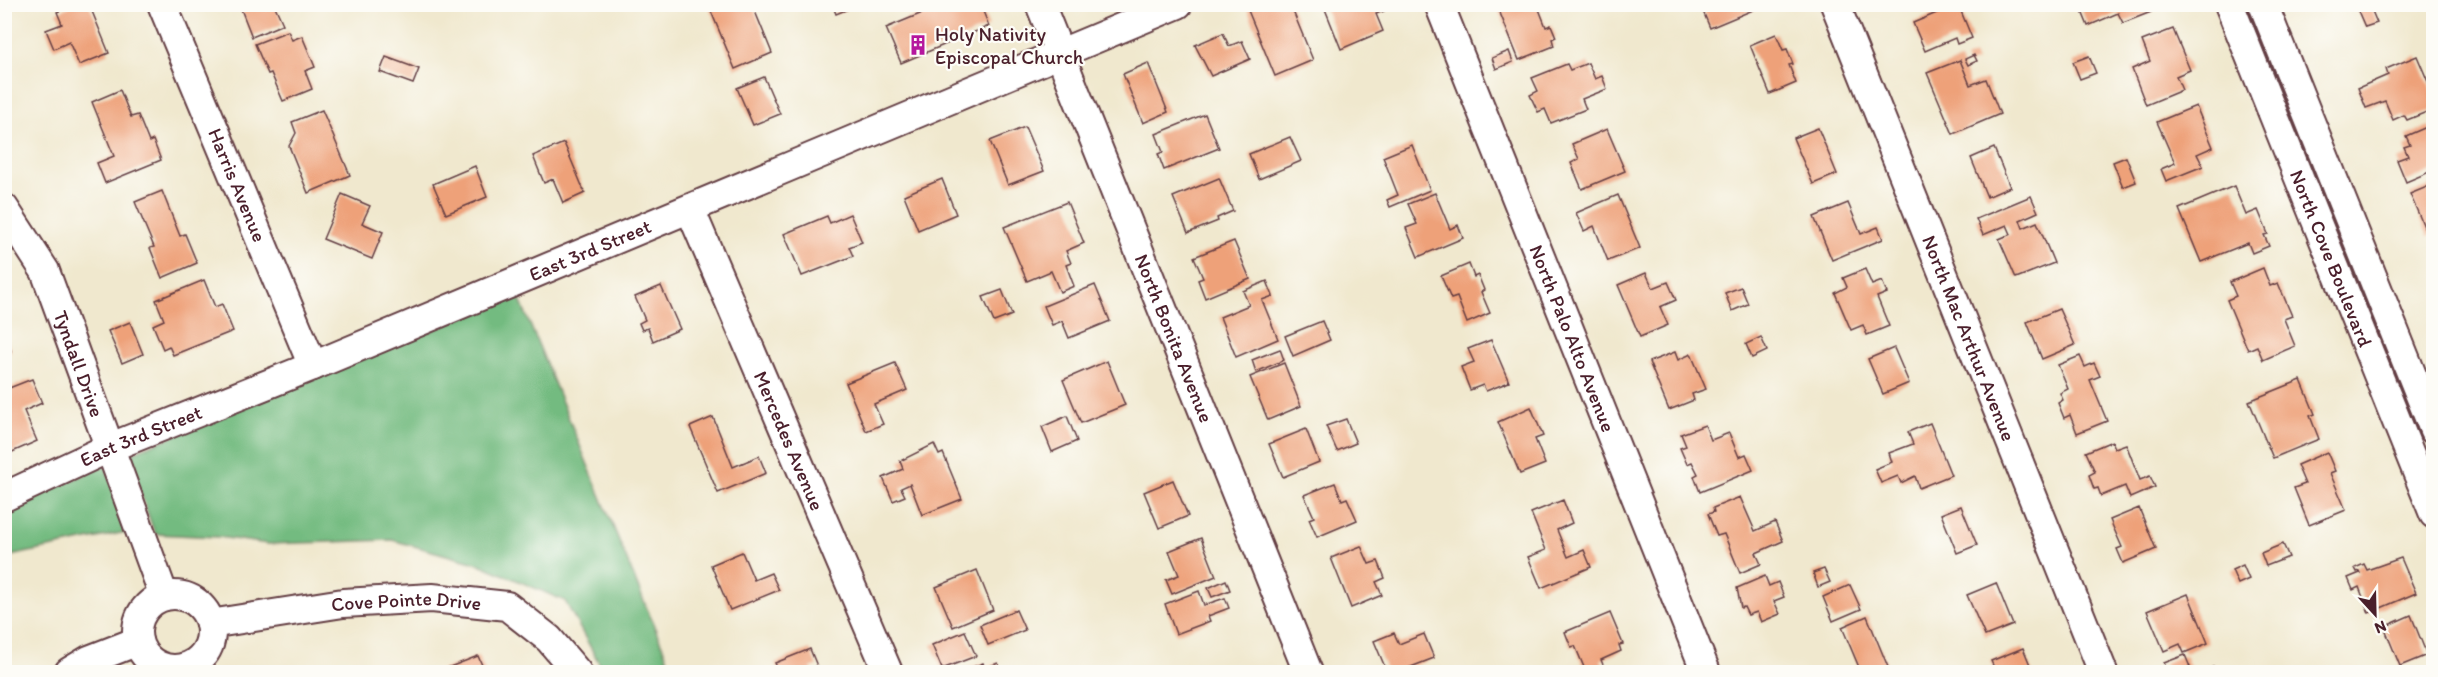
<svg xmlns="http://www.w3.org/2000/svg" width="2438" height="677" font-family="Itim,sans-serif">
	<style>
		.forest { fill: #73bb80; stroke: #5e6d56; stroke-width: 1.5 }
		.building { fill: #eea179 }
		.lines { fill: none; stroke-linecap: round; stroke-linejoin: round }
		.minor-casing { stroke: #633d43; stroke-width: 32 }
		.minor { stroke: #fff; stroke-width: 28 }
		.labels { text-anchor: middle; stroke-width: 4.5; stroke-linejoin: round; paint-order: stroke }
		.poi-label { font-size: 20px; fill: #4a1f2b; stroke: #fdfcf7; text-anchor: start }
		.street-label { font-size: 20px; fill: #4a1f2b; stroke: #fdfcf7 }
	</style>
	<rect width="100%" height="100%" fill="#fdfcf7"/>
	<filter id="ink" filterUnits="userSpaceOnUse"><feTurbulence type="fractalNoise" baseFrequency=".0167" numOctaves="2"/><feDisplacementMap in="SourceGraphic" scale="12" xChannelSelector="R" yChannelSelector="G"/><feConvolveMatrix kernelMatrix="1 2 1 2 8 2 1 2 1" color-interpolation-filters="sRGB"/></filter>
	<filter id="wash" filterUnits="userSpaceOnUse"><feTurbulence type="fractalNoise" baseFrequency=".008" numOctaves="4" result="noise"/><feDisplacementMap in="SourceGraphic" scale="24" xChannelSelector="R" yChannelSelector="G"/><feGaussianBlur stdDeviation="1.35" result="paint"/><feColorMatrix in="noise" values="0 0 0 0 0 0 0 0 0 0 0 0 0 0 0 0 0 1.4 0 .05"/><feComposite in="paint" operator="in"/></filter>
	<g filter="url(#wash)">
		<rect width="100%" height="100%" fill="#f0e8ce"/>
		<!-- forest -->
		<g class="forest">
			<polygon points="518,295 673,672 604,672 565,601 479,564 392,540 268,544 219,537 155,534 127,455"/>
			<polygon points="105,465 129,533 121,533 5,557 4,512"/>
		</g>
		<g id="blocks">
			<!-- building -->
			<g class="building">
				<polygon points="75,4 89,4 109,53 79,65 69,42 54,49 46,30 62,24 57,12"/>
				<polygon points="239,4 274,4 283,24 252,37"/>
				<polygon points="708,4 752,4 772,53 735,69"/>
				<polygon points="832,4 858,4 858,5 836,14"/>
				<polygon points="930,4 980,4 989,26 901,63 886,28 932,9"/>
				<polygon points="1256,4 1290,4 1313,60 1275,76 1247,8"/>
				<polygon points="1323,4 1381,4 1384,11 1376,14 1383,31 1341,49"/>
				<polygon points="1505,4 1537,4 1546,27 1551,25 1556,37 1552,39 1554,46 1519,60 1498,8"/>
				<polygon points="1700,4 1765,4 1765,5 1710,28"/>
				<polygon points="1958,4 1972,38 1957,44 1955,38 1925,51 1913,23"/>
				<polygon points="2079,4 2148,4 2151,12 2123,23 2118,13 2088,26"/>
				<polygon points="2355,4 2389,4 2389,5 2372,11 2377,23 2365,27"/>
				<polygon points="2173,29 2190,70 2176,76 2182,90 2146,105 2132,69 2150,61 2142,41"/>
				<polygon points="288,31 292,40 302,36 315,67 305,71 312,89 283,101 271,73 268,74 255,44"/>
				<polygon points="1223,33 1229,46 1242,41 1250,59 1211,76 1195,45"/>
				<polygon points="1776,34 1783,50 1787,49 1793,64 1789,65 1796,83 1770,94 1750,45"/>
				<polygon points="1509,51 1513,62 1496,69 1492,58"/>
				<polygon points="1974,55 1977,61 1968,65 1965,59"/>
				<polygon points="2089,56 2096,73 2080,79 2073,62"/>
				<polygon points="2417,56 2434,96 2434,109 2407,120 2404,115 2393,120 2385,101 2366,108 2358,88 2388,75 2386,69"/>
				<polygon points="386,57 419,69 413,84 380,72"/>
				<polygon points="1960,60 1970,85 1986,79 2000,114 1953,134 1927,73"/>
				<polygon points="1148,63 1168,112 1143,123 1123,74"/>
				<polygon points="1588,63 1595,79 1602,76 1607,89 1582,99 1586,109 1551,123 1545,109 1538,112 1530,95 1538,91 1532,78 1567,64 1570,70"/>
				<polygon points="764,77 780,114 753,125 737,88"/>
				<polygon points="120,90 131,117 138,115 149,142 153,140 161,160 105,183 97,163 114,156 92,102"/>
				<polygon points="2196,106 2213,147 2197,154 2203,166 2166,181 2161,169 2175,163 2157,122"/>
				<polygon points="322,110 350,175 308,193 289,146 296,133 292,122"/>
				<polygon points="1205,114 1219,148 1164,170 1158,154 1163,152 1156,134"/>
				<polygon points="2429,126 2434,135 2434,170 2406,182 2397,160 2408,156 2404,147 2410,145 2406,136"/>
				<polygon points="1025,127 1044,171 1008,185 990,141"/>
				<polygon points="1818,128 1837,174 1813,184 1793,138"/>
				<polygon points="1607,129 1625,171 1582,189 1571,163 1579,159 1572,144"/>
				<polygon points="1290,137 1301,161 1259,179 1249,154"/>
				<polygon points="564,143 585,193 563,203 553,179 544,183 533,156"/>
				<polygon points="1412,145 1430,190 1390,207 1387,200 1398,195 1383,157"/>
				<polygon points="1994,148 2010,187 1987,197 1971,158"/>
				<polygon points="2126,157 2136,182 2123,187 2113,162"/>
				<polygon points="475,166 487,197 446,214 433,184"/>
				<polygon points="1219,178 1233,211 1217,218 1218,221 1188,233 1173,197"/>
				<polygon points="942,179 956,214 918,230 904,195"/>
				<polygon points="2434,184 2434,233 2428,236 2410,194"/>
				<polygon points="2234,186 2246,215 2258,210 2268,234 2264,235 2269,246 2252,253 2248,243 2201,262 2179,209"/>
				<polygon points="162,191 180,236 185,234 197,263 162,278 150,248 154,247 135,202"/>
				<polygon points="1435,193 1450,229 1458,225 1463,238 1418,257 1406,228 1417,224 1408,204"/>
				<polygon points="342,194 370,206 362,223 383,232 372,259 323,239"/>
				<polygon points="1618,195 1640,248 1608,261 1594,226 1584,231 1576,213"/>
				<polygon points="2031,196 2038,212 2020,220 2023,228 2037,222 2054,263 2016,278 1999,239 2011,234 2007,225 1983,235 1976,219"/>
				<polygon points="1067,202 1084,243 1066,251 1071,263 1066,265 1074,286 1060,292 1051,271 1027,281 1004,227"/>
				<polygon points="1848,203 1861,234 1878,227 1883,239 1832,260 1814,217"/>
				<polygon points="850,214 862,242 849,247 853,256 802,276 784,234 827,216 830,223"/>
				<polygon points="1234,241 1250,279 1205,298 1198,280 1203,278 1194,257"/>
				<polygon points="1469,264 1474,277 1478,275 1484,290 1481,292 1490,313 1467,323 1457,297 1451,299 1441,276"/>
				<polygon points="2263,268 2270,286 2278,283 2292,316 2284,319 2295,346 2263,360 2257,346 2248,350 2227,300 2236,296 2230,282"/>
				<polygon points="1865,269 1872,285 1882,281 1887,293 1877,297 1889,326 1867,335 1863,325 1851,330 1835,293 1847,287 1843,278"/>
				<polygon points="1646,273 1653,288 1668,282 1676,300 1660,307 1668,325 1640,337 1618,285"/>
				<polygon points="204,280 215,307 222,304 233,331 173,355 169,346 163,349 153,325 164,320 156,300"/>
				<polygon points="1267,281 1273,296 1262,300 1278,339 1236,357 1220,317 1249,305 1243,291"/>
				<polygon points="1095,285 1110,321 1069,338 1062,321 1052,325 1044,306"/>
				<polygon points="661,286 680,329 653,341 648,328 642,330 639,323 645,320 635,297"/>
				<polygon points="1741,287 1748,304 1732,311 1725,293"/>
				<polygon points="1002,290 1012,315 994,322 983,297"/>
				<polygon points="2059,309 2075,345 2042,359 2027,322"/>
				<polygon points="1322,321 1330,340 1293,356 1285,336"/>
				<polygon points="130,322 143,354 122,363 108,331"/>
				<polygon points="5,335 11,351 5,354"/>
				<polygon points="1761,337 1767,351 1752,358 1746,344"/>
				<polygon points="1491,340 1509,382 1486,391 1483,385 1470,390 1461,367 1474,362 1468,349"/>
				<polygon points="1894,348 1909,383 1883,394 1868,359"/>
				<polygon points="1280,349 1284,360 1256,372 1252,360"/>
				<polygon points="1675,352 1678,360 1691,354 1706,389 1692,394 1694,400 1669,410 1649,362"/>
				<polygon points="2080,356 2085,367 2094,363 2100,376 2090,380 2107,421 2077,433 2070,415 2064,418 2058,403 2063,400 2060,393 2068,389 2058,365"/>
				<polygon points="1107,361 1125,405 1081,423 1063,380"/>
				<polygon points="895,363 907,390 874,404 883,424 866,431 846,383"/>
				<polygon points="1284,363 1301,406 1268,420 1250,377"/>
				<polygon points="32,379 42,403 24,411 37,441 10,453 4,440 4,390"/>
				<polygon points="2301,380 2315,414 2310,416 2319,439 2273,458 2249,401"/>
				<polygon points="1531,407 1543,436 1535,439 1545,464 1520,474 1498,422"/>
				<polygon points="1067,416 1077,441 1052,452 1042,427"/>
				<polygon points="713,417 733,467 759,456 766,473 718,493 690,427"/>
				<polygon points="1346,419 1356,443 1337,451 1326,426"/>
				<polygon points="1930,423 1951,475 1919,488 1915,476 1901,483 1898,476 1881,483 1875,469 1892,462 1889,453 1913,444 1908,432"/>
				<polygon points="1705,425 1711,440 1729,433 1739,457 1746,454 1753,470 1700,492 1694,476 1698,474 1692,462 1687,464 1680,448 1686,446 1681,434"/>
				<polygon points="1306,429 1319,462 1283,477 1269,444"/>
				<polygon points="2112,441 2115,448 2126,444 2140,480 2150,476 2155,487 2130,498 2125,486 2101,496 2098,488 2094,489 2089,475 2095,472 2086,452"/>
				<polygon points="934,444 939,455 943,453 962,499 922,515 910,484 901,488 905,496 893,501 883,478 903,469 900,461"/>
				<polygon points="2327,452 2335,471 2330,473 2346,510 2309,525 2294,488 2305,484 2297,465"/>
				<polygon points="1173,480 1188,516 1159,528 1144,492"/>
				<polygon points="1335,483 1342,500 1347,498 1357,520 1317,537 1309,519 1314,517 1304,495"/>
				<polygon points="1740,497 1755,531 1775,522 1783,541 1756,553 1761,564 1740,573 1724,534 1717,536 1708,514 1714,512 1713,508"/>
				<polygon points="1563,500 1572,523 1557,530 1568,557 1584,550 1591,567 1541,588 1528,557 1546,550 1531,513"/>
				<polygon points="1961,506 1977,545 1957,553 1941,514"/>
				<polygon points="2139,508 2156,549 2123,563 2117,549 2122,547 2110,520"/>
				<polygon points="1201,538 1216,576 1172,594 1166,580 1179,575 1169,551"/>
				<polygon points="2283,544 2289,557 2266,566 2261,553"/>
				<polygon points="1361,546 1369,564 1378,561 1385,578 1376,582 1382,595 1351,608 1331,558"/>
				<polygon points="742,552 754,580 771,573 779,590 730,610 711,565"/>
				<polygon points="2401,558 2416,593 2369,613 2359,587 2353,590 2348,578 2360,573 2359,571 2357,572 2355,568 2364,564 2367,570"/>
				<polygon points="2243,565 2249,579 2238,584 2232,570"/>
				<polygon points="1824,569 1830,582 1818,587 1813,573"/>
				<polygon points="977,570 993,610 953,627 936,587"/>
				<polygon points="1765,576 1769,586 1778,582 1784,597 1774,601 1780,614 1761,622 1757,612 1748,615 1744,607 1741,608 1737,588"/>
				<polygon points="1226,580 1230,590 1212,597 1208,588"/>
				<polygon points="1996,583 2013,625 1985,636 1967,595"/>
				<polygon points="1850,585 1861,609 1833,621 1823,597"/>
				<polygon points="1199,591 1204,605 1225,598 1229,608 1208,616 1210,621 1176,634 1165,604"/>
				<polygon points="2188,594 2208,643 2184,653 2180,644 2164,651 2147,611"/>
				<polygon points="1016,610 1025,630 988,645 980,625"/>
				<polygon points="1610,613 1623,644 1619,645 1621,651 1601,660 1604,667 1586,672 1575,646 1571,647 1565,632"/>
				<polygon points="2411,615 2427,655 2400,666 2384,627"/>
				<polygon points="1867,616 1888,667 1875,672 1861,672 1842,627"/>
				<polygon points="965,631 976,656 942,669 932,645"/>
				<polygon points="1394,633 1399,644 1424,634 1434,658 1398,672 1387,672 1374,641"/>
				<polygon points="2023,648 2033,672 1996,672 1991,661"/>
				<polygon points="810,649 817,666 811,668 813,672 779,672 775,663"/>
				<polygon points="2185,655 2190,667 2176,672 2169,672 2164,663"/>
				<polygon points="478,656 485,672 437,672"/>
				<polygon points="983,663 985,668 998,663 1002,672 960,672"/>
				<polygon points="2213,667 2215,672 2201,672"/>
			</g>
		</g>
	</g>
	<g filter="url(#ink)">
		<use href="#blocks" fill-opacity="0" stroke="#633d43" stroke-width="1.5"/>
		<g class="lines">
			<!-- minor casing -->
			<g class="minor-casing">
				<g id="minor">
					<path id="s1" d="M162 4 313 366"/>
					<path id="s2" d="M1040 4 1308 672"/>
					<path id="s3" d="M1439 4 1706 672"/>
					<path id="s4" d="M1835 4 2103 672"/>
					<path id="s5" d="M2229 4 2434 514"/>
					<polyline points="2263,4 2434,430"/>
					<path id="s6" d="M4 208 45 271 164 596"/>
					<path id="s7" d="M690 209 888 672"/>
					<path id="s8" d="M4 497 111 447 313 366 1178 4"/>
					<circle cx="174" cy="632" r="37"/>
					<path id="s9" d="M210 624 343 603 432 598 507 606 549 639 577 672"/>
					<polyline points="69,672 89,660 138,641"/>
				</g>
			</g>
			<!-- minor -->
			<use href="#minor" class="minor"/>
		</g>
	</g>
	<!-- icons -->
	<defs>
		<g id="building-bare" transform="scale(1.62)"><path d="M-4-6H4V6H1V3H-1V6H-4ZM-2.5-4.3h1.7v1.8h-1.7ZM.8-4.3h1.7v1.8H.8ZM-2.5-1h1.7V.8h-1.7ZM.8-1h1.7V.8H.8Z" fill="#b5179e" stroke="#fdfcf7" stroke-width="2.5" paint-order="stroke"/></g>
	</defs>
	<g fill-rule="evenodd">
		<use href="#building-bare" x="918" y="45"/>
	</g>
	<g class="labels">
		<!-- poi labels -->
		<g class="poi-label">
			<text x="935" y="41">Holy Nativity<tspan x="935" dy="23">Episcopal Church</tspan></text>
		</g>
		<!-- street labels -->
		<g class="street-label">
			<text dy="7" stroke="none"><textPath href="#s1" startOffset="196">Harris Avenue</textPath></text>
			<text dy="7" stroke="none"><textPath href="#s8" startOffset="636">East 3rd Street</textPath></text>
			<text dy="7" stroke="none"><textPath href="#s5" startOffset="274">North Cove Boulevard</textPath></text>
			<text dy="7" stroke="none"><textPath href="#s3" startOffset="360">North Palo Alto Avenue</textPath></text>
			<text dy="7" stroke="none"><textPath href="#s4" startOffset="360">North Mac Arthur Avenue</textPath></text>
			<text dy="7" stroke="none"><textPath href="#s2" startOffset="360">North Bonita Avenue</textPath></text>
			<text dy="7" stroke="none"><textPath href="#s6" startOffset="174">Tyndall Drive</textPath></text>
			<text dy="7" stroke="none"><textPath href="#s8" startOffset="150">East 3rd Street</textPath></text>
			<text dy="7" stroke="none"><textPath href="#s7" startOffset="252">Mercedes Avenue</textPath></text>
			<text dy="7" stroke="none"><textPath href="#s9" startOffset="198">Cove Pointe Drive</textPath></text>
		</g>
	</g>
	<!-- margin -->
	<rect width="2438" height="677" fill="none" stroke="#fdfcf7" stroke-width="24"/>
	<!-- north arrow -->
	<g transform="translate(2375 614) rotate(158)" stroke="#fdfcf7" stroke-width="4.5" paint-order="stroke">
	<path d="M0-4.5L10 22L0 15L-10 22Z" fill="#4a1f2b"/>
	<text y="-9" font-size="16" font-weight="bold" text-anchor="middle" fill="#4a1f2b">N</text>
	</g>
</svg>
